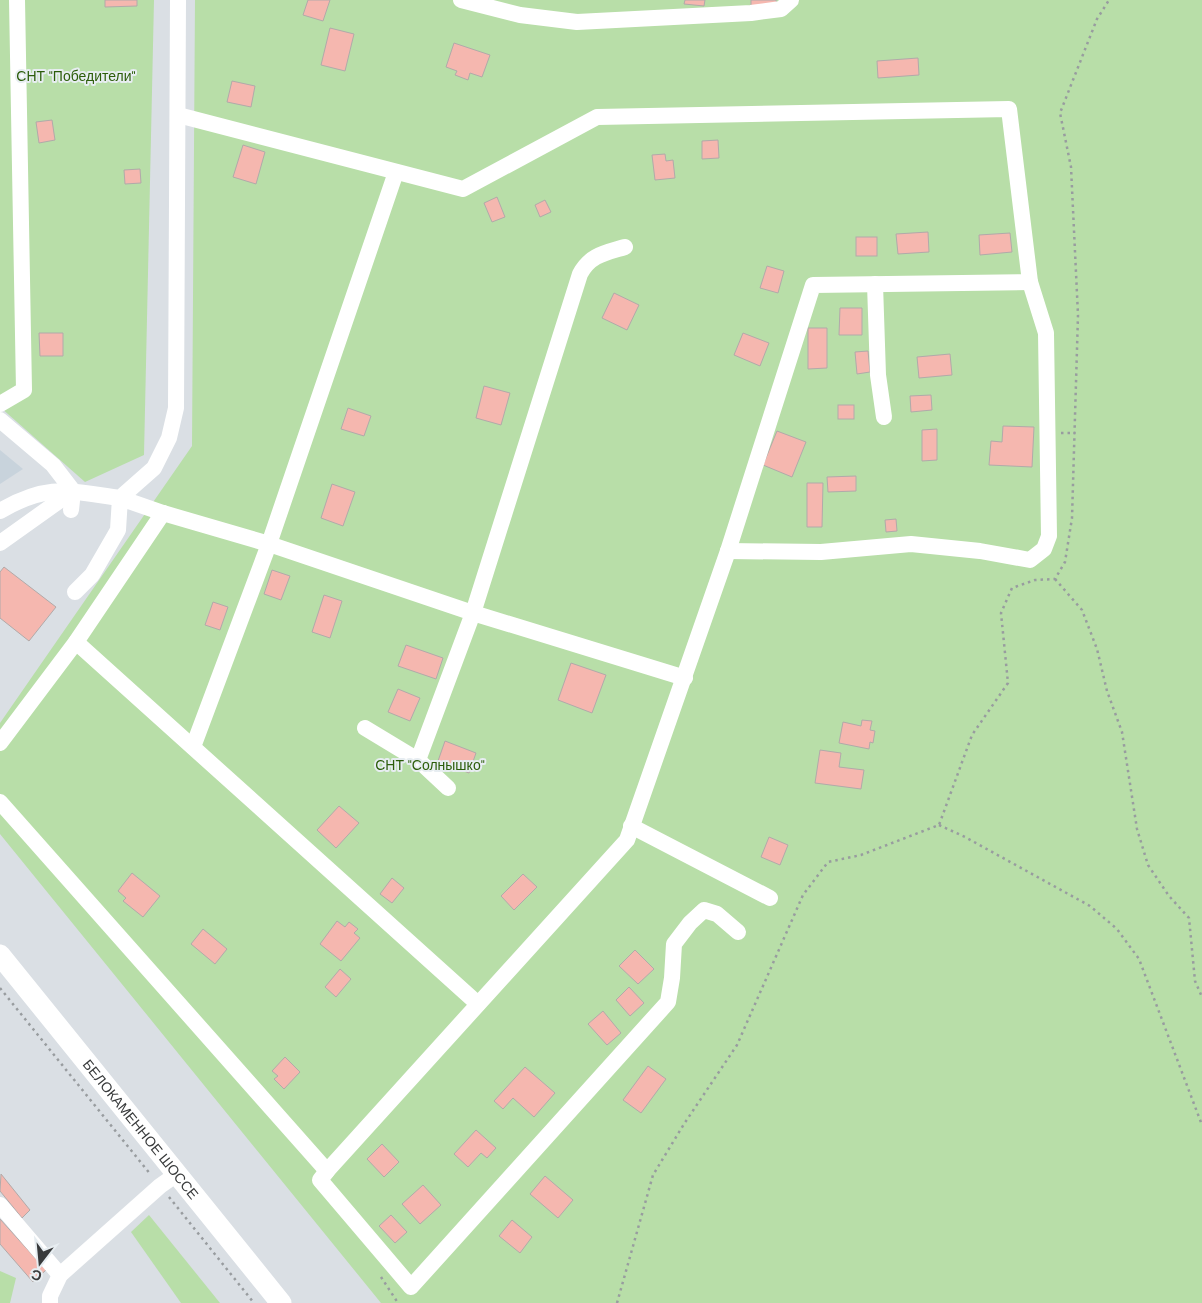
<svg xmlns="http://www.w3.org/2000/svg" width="1202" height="1303" font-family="'DM Sans',sans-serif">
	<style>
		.built { fill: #c8d3dc }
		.green { fill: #b8dea8 }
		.building { fill: #f5b7af; stroke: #b1aaa9 }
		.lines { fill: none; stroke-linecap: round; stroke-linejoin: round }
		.path { stroke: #989c9f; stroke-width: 2.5; stroke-dasharray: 2.5 4; stroke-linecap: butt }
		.minor { stroke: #fff; stroke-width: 16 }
		.major { stroke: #fff; stroke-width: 21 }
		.labels { text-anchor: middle; stroke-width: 4; stroke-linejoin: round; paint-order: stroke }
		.park-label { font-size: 14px; fill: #2c5d0a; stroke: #e7edf1 }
		.street-label { font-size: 14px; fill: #383a3b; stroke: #e7edf1 }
	</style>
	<rect width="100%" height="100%" fill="#dadfe4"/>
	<!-- built -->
	<polygon class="built" points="0,450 23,469 0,484"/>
	<!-- green -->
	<g class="green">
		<polygon points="0,0 154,0 144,455 85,482 0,407"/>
		<polygon points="195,0 1202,0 1202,1303 381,1303 0,834 0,723 192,446"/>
		<polygon points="149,1215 220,1303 181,1303 131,1232"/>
		<polygon points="0,1271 16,1278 10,1303 0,1303"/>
	</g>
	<!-- building -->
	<g class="building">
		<polygon points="105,0 137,0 137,6 105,7"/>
		<polygon points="308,0 330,0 323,21 303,15"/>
		<polygon points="685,0 705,0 704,6 684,4"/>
		<polygon points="751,0 776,0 777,6 751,8"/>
		<polygon points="330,28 354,34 345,71 321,65"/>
		<polygon points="454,43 490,55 482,77 470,73 468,80 455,75 457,71 446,67"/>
		<polygon points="918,58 919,75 878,78 877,61"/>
		<polygon points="232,81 255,86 251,107 227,102"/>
		<polygon points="52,120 55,140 39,143 36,122"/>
		<polygon points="718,140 719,158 702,159 702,141"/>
		<polygon points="243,145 265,152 256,184 233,177"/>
		<polygon points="665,154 666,161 673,160 675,178 655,180 652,155"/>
		<polygon points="140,169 141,183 125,184 124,170"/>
		<polygon points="497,197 505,217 492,222 484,203"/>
		<polygon points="545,200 551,212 540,217 535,205"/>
		<polygon points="928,232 929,252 898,254 896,234"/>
		<polygon points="1010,233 1012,252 980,255 979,235"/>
		<rect x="856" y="237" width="21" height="19"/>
		<polygon points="767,266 784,271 778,293 760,288"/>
		<polygon points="614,293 639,305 627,330 602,318"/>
		<polygon points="840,308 862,308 862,335 839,335"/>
		<polygon points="808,328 827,328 827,368 808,369"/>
		<polygon points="39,333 63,333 63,356 40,356"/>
		<polygon points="743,333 769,343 760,366 734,355"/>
		<polygon points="868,351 870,372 857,374 855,352"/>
		<polygon points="950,354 952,375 919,378 917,357"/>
		<polygon points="484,386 510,393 501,425 476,418"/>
		<polygon points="931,395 932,410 911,412 910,396"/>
		<rect x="838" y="405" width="16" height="14"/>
		<polygon points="348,408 371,416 364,436 341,429"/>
		<polygon points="1003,426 1034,427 1032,467 989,465 991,441 1002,442"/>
		<polygon points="937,429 937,460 922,461 922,430"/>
		<polygon points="777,431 806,442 792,477 763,465"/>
		<polygon points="856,476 856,491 828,492 827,477"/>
		<polygon points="807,483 823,483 822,527 807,527"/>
		<polygon points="332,484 355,492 343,526 321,518"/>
		<polygon points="896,519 897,531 886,532 885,520"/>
		<polygon points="4,567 56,607 29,641 0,618 0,572"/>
		<polygon points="272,570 290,576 281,600 264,594"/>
		<polygon points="324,595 342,601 330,638 312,632"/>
		<polygon points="213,602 228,607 220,630 205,625"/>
		<polygon points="406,645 443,658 436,679 398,666"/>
		<polygon points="571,663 606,675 592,713 558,700"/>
		<polygon points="398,689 420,698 410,721 388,712"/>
		<polygon points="862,720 872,721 870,730 875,731 873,743 870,742 869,749 839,743 843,722 861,726"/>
		<polygon points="445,741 476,753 469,773 438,761"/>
		<polygon points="820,750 841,753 839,767 864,770 861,789 815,783"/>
		<polygon points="339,806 359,823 336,848 317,830"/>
		<polygon points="769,837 788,845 780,865 761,857"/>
		<polygon points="132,873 160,896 143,917 123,901 126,898 118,891"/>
		<polygon points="523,874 537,887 514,910 501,896"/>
		<polygon points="392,878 404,888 392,903 380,894"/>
		<polygon points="337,921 345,927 349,922 358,929 354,933 360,938 341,961 320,944"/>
		<polygon points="203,929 227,949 215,964 191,944"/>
		<polygon points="635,950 654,969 638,984 619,966"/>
		<polygon points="340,969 351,979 336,997 325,987"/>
		<polygon points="629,987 644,1003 630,1016 616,1000"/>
		<polygon points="603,1011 621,1033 607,1045 588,1024"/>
		<polygon points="285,1057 300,1072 284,1089 274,1079 278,1076 272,1071"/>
		<polygon points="648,1066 666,1079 641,1113 623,1100"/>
		<polygon points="525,1067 555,1093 534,1117 513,1098 503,1109 494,1101"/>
		<polygon points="476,1130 496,1148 487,1158 481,1153 468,1167 454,1154"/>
		<polygon points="382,1144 399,1162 384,1177 367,1159"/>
		<polygon points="1,1174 30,1210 22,1218 0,1191"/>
		<polygon points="545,1176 573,1200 558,1218 530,1194"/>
		<polygon points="423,1185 441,1205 420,1224 402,1204"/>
		<polygon points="391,1215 407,1232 395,1243 379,1226"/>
		<polygon points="0,1219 46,1270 33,1282 0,1244"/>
		<polygon points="512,1220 532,1237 520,1253 499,1236"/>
	</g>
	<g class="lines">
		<!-- path -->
		<g class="path">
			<polyline points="1061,433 1075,433"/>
			<polyline points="1055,579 1082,610 1097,649 1107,691 1122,732 1137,829 1148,865 1169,896 1189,918 1195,981 1202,997"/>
			<polyline points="939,825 965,837 1090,906 1117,929 1139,959 1202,1125"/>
			<polyline points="0,988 151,1175"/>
			<polyline points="169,1197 254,1303"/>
			<polyline points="381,1277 398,1303"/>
			<polyline points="617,1303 653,1175 684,1124 737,1045 803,895 828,862 861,855 939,825 972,735 1008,683 1001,613 1012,588 1035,580 1055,579 1065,562 1072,518 1078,315 1071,167 1060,113 1097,19 1109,0"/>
		</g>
		<!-- minor -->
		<g class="minor">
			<polyline points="461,0 520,15 577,22 751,13 781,9 791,0"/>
			<polyline points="875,284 878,375 884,417"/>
			<polyline points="0,404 24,390 17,0"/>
			<polyline points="0,420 53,465 73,491 71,510"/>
			<path d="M0 511C48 483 69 491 120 498L154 468 169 438 176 408 178 0"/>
			<polyline points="0,543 73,491"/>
			<polyline points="728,551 821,552 911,544 980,551 1030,560 1044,549 1049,536 1046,333 1030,282"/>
			<polyline points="75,592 92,575 118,530 120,498 163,513 269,544 473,613 685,678"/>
			<polyline points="76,642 478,1004"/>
			<polyline points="365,728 418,760 448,788"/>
			<polyline points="0,743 76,642 163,513"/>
			<polyline points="193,747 269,544 396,172"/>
			<path d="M418 760 473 613 580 274C590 255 605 253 625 247"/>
			<polyline points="0,802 327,1171 627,840 728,551 813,285 1030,282 1009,109 597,117 463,189 178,115"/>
			<polyline points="631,826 770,898"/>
			<polyline points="327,1171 320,1180 411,1287 668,1002 672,978 674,944 690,923 704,910 717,914 738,932"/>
			<polyline points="0,1205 60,1275"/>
			<polyline points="50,1303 50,1296 60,1275 160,1186 177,1174"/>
		</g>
		<!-- major -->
		<path class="major" id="s1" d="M0 955 281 1303"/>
	</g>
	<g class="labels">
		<!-- park labels -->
		<g class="park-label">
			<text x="76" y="81">СНТ "Победители"</text>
			<text x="430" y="770">СНТ "Солнышко"</text>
		</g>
		<!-- street labels -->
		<g class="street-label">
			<text dy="5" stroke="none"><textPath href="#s1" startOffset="224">БЕЛОКАМЕННОЕ ШОССЕ</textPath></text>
		</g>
	</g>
	<!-- north arrow -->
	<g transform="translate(40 1263) rotate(196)" stroke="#e7edf1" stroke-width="4" paint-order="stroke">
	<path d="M0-4L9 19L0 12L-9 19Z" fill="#383a3b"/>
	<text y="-8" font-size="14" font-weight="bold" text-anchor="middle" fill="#383a3b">С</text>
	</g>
</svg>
